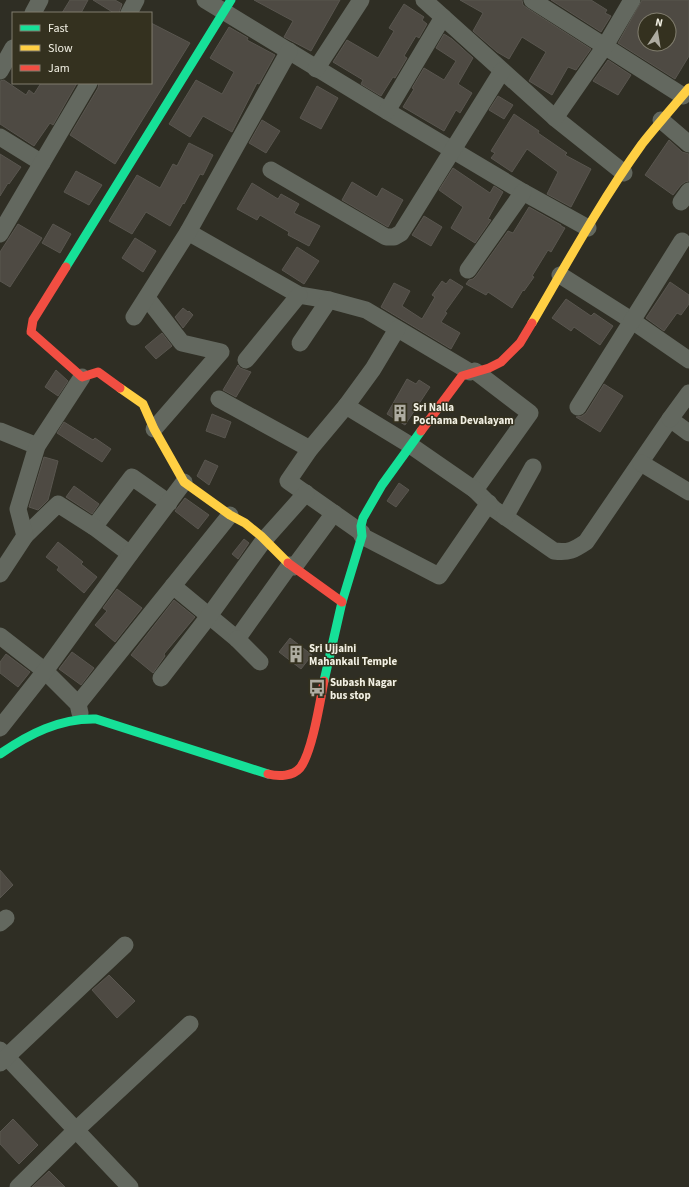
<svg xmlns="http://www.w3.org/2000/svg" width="689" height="1187" font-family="'Source Sans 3',sans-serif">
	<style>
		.building { fill: #4e4a43; stroke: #59564f; fill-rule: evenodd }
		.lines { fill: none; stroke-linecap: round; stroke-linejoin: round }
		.street { stroke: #63685f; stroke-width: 17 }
		.fast { stroke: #16e098; stroke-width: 9 }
		.slow { stroke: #ffcf43; stroke-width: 9 }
		.jam { stroke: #f24e42; stroke-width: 9 }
		.labels { text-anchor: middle; stroke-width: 3; stroke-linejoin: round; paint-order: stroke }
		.poi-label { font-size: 11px; font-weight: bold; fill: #f2f0e4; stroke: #34311f; text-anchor: start }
	</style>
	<rect width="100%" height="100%" fill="#2f2e24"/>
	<!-- building -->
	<g class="building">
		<polygon points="70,0 88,0 81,13 62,13"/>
		<polygon points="93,0 115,0 122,4 119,13 114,13"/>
		<polygon points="254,0 340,0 311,51 284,37 293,21"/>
		<polygon points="460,0 522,0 523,5 527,8 591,49 576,70 568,67 552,95 529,81 546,52 522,37 509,59 497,52 473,31 483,13"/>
		<polygon points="551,0 591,0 607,10 605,13 611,16 601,32"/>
		<path d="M642 0H689V56L675 79 618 43ZM645 20H669V44H645Z"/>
		<polygon points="404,4 424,17 422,20 427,24 419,38 416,36 404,56 407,58 395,78 393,77 381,96 361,84 363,80 333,62 347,40 378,58 394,31 389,28"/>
		<polygon points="151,23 190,43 115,164 70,135 98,88 99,83 151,83"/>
		<polygon points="229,27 248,38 247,40 275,55 259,84 257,83 232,132 203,116 190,137 169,124 196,80 222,94 234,72 210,58"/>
		<polygon points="444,34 452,39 473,58 458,84 472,93 460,113 456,110 444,131 403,107 414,89 412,88 424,68 444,80 456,61 436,48"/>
		<polygon points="608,60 631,75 618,95 593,81"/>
		<polygon points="4,80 26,95 29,90 34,94 41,83 77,83 53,125 50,123 34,146 0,124 0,81"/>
		<polygon points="317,86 338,98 321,129 300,118"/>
		<polygon points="498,96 513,105 504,119 489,110"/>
		<polygon points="514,114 539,131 538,133 567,153 565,155 591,169 571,207 547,194 558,172 527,149 512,172 491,158 495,153 491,151"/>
		<polygon points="262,120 280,131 266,153 249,143"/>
		<polygon points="669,140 682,152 689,154 689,181 685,182 681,185 673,195 645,175"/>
		<polygon points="189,143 213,155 203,175 200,174 184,204 183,203 170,226 146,212 132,234 109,221 137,175 160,188 173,164 177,166"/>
		<polygon points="0,154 21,167 9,184 8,183 0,196"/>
		<polygon points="453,168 490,193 494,186 503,192 488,219 491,220 475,243 451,228 463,207 439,190"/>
		<polygon points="76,171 102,185 89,205 64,192"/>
		<polygon points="352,182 377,197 382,188 403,200 388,227 342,200"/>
		<polygon points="252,183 278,199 281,194 299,204 294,213 320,226 309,246 288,235 289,232 260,215 257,220 237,209"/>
		<polygon points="529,207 561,225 561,226 565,228 551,252 548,250 532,276 534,277 524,291 523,290 512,308 488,292 486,295 466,284 469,280 473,279 476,276 508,231 513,233"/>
		<polygon points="424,216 442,227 431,246 412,235"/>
		<polygon points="18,224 42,238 10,287 0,281 0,252"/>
		<polygon points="53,224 71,234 60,253 42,243"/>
		<polygon points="135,238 156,251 143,272 122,258"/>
		<polygon points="297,247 319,261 304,284 282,270"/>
		<polygon points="450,279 463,287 445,312 447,313 441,322 460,333 451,349 381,307 394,283 410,291 402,306 422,319 435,297 432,295 442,281 446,284"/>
		<polygon points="670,282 689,295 689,304 681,315 677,313 664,331 646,318"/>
		<polygon points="566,299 591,316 594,313 613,326 600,345 574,327 571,331 552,318"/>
		<polygon points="183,308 188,312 189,311 193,315 183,328 175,317"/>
		<polygon points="162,333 172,346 156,359 145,347"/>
		<polygon points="238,365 240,368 251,372 236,397 223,390"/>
		<polygon points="56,370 68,381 58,396 45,387"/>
		<polygon points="407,379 416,384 419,380 430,387 405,425 387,414"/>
		<polygon points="604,384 623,396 600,432 576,417 582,416 586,413"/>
		<polygon points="212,414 231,422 225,438 206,431"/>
		<polygon points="64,422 93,440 95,438 111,449 102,462 57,433"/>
		<polygon points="44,457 58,461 48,500 38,510 29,507"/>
		<polygon points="205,460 218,466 209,485 197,476"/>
		<polygon points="399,483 409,490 396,507 387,501"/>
		<polygon points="74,486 99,504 92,514 66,497"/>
		<polygon points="185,498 209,515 198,529 175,511"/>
		<polygon points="244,539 249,543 238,559 232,554"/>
		<polygon points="58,542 83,562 81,564 97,577 84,593 57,570 59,567 46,557"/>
		<polygon points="117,589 142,608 115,642 95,625 107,611 103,608"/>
		<polygon points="174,600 195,617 164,654 165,656 153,673 131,655"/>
		<polygon points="290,638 312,655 301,669 279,652"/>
		<polygon points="72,652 94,668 81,685 59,669"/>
		<polygon points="6,654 30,672 18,687 0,673 0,662"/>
		<polygon points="0,870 13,885 0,898"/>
		<polygon points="109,975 135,1001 117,1018 92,990"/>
		<polygon points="13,1119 38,1145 19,1164 0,1144 0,1132"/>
		<polygon points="49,1171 65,1187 32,1187"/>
	</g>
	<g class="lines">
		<!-- street -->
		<g class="street">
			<polyline points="205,0 387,111 523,192 588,228"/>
			<polyline points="424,0 555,118 624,173"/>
			<polyline points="532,0 683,96"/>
			<polyline points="33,13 40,0"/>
			<polyline points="129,13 136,0"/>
			<polyline points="316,69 361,0"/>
			<polyline points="0,71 13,48"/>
			<polyline points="387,111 443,17"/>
			<polyline points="555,118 605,46 632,0"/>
			<polyline points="661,120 689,144"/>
			<polyline points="0,137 42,163"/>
			<polyline points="271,170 386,237 394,237 401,233 502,71"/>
			<polyline points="681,202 689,191"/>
			<polyline points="188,232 299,295 329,300 366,310 470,372"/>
			<polyline points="0,234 89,83"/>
			<polyline points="468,270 523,192"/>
			<polyline points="560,275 631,320 689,360"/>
			<polyline points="147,298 182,343 221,352 154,429"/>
			<polyline points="134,317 188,232 289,51"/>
			<polyline points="300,343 329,300"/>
			<polyline points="246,360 299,295"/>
			<polyline points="475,371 530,413 475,490"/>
			<polyline points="219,399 310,449"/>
			<path d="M346 406 410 445 475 490 494 509 554 551C569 553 574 550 586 542L670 419 689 433"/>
			<polyline points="578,407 682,241"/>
			<polyline points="670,419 689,393"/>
			<polyline points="0,431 37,446"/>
			<polyline points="641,463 689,492"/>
			<polyline points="505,517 533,467"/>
			<polyline points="94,527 132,477 169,503"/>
			<polyline points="362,533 288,481 310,449 346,406 373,369 397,329"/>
			<polyline points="25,536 58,504 94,527 130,554"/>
			<polyline points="362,536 439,576 489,503"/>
			<polyline points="294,567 334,513"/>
			<polyline points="0,574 25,536 18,509 37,446 82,377"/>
			<polyline points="173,586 237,639 290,565"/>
			<polyline points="0,636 45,671 78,704 80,713"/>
			<polyline points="237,639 260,662"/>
			<polyline points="161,678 209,616 264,540 306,493"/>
			<polyline points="78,704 230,515"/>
			<polyline points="0,728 45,671 130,554 184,482"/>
			<polyline points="0,923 6,918"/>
			<polyline points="0,1050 130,1187"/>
			<polyline points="0,1063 125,945"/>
			<polyline points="18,1187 76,1130 190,1024"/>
		</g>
		<!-- fast -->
		<g class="fast">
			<polyline points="66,267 231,0"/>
			<polyline points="324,681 342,602 362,536 361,526 363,518 382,485 421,431"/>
			<path d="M0 754C29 734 60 718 96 719L268 774"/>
		</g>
		<!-- slow -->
		<g class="slow">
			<path d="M532 323C567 263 601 201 642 144 657 125 673 107 689 88"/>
			<polyline points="120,388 143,404 154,429 184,482 230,515 245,523 261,536 288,563"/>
		</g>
		<!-- jam -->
		<g class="jam">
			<polyline points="66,267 33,320 31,332 82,377 98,372 120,388"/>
			<polyline points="421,431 462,376 489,368 501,362 520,343 532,323"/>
			<polyline points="288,563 342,602"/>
			<path d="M268 774C279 777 293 776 300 768 312 753 320 702 324 681"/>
		</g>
	</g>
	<!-- icons -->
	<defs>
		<g id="building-bare" transform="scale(1.38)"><path d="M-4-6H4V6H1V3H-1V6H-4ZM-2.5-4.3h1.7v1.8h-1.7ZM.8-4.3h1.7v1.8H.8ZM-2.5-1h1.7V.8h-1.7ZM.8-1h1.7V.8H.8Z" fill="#aeaca1" stroke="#34311f" stroke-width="2.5" paint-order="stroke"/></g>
		<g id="bus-bare" transform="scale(1.38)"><path d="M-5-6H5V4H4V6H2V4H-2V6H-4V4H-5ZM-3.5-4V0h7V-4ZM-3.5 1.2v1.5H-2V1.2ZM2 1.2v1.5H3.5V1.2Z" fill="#aeaca1" stroke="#34311f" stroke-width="2.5" paint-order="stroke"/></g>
	</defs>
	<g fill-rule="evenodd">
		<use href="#building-bare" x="400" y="413"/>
		<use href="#building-bare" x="296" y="654"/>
		<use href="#bus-bare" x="317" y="688"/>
	</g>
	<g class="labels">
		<!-- poi labels -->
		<g class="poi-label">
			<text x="413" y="411">Sri Nalla<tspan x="413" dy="13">Pochama Devalayam</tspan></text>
			<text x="309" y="652">Sri Ujjaini<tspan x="309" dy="13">Mahankali Temple</tspan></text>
			<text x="330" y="686">Subash Nagar<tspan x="330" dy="13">bus stop</tspan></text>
		</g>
	</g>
	<!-- legend -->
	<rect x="12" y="12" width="140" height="72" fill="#34311f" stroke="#807d6e"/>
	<rect x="20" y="25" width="20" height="6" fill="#16e098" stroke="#807d6e"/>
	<text x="48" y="32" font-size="12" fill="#f2f0e4">Fast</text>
	<rect x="20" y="45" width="20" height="6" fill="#ffcf43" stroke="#807d6e"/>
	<text x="48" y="52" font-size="12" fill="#f2f0e4">Slow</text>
	<rect x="20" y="65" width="20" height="6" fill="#f24e42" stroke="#807d6e"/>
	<text x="48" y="72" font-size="12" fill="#f2f0e4">Jam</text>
	<!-- north arrow -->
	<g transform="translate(657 32) rotate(12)"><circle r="19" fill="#34311f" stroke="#807d6e"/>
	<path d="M0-3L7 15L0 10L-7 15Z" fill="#aeaca1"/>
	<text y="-6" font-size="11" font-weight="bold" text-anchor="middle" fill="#f2f0e4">N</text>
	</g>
</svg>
